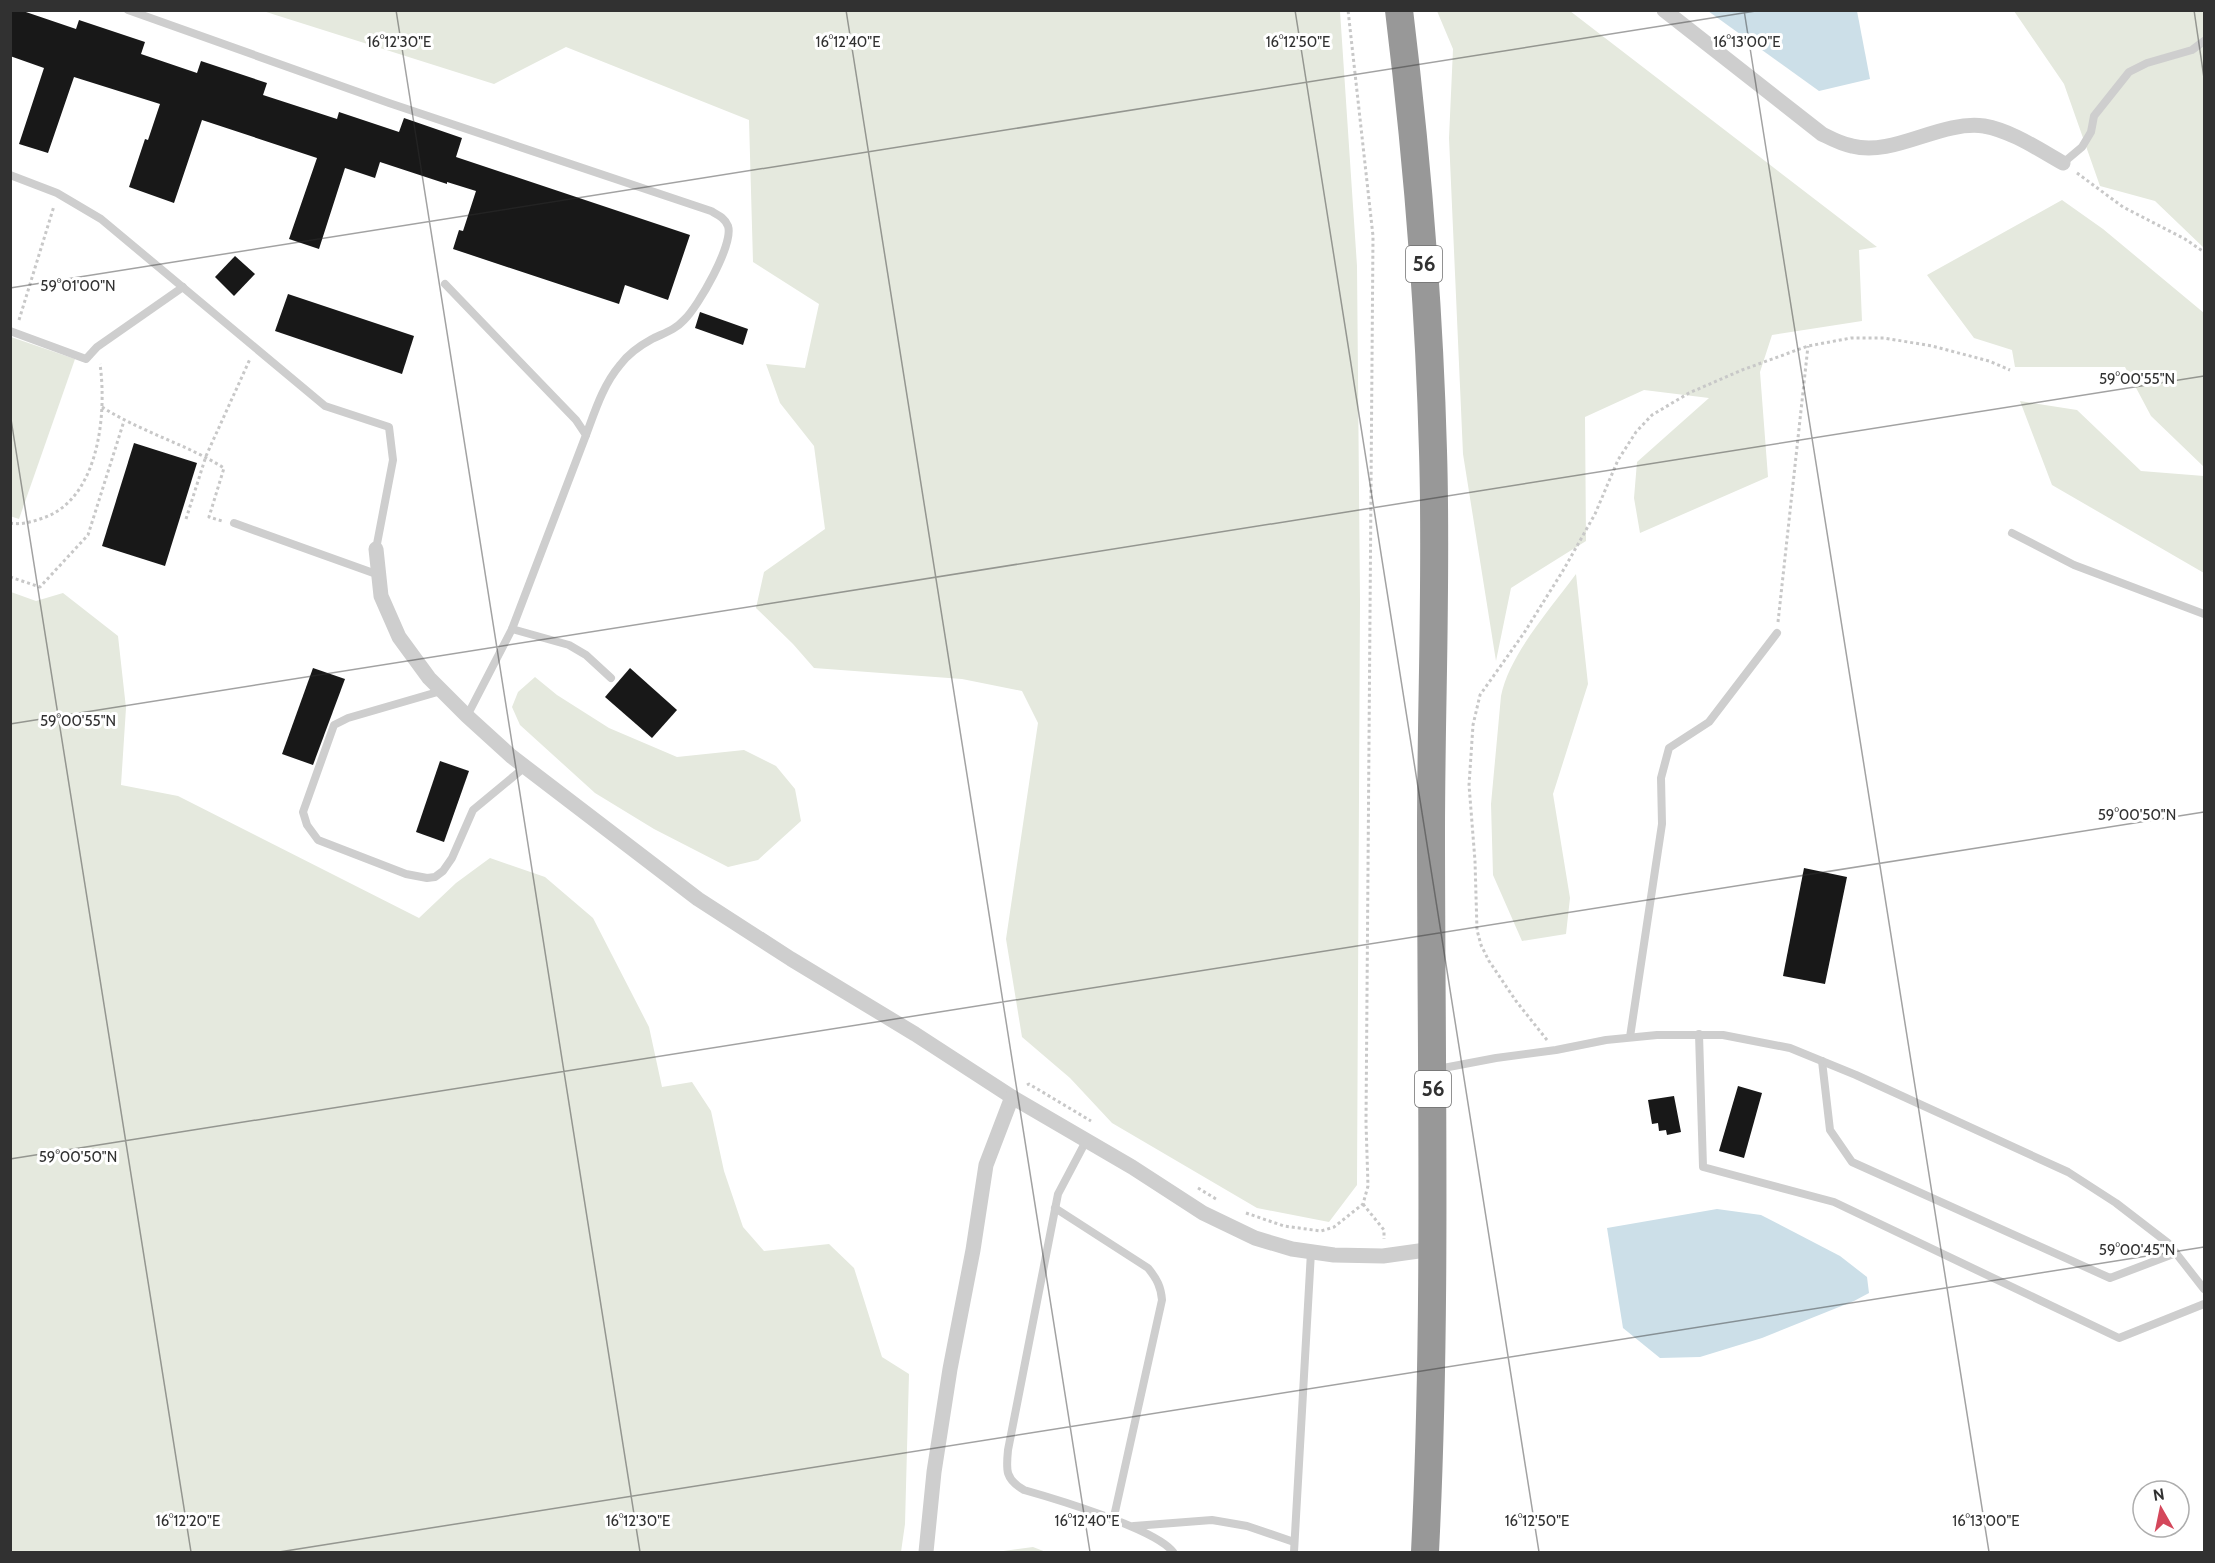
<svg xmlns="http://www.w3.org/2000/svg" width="2215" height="1563" font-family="Cabin,sans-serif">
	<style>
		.green { fill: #e5e9de }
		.water { fill: #ccdfe8 }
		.building { fill: #181818 }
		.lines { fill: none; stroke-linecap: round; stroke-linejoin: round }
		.path { stroke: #c8c8c8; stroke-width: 3; stroke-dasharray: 3 3; stroke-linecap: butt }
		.lane { stroke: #cecece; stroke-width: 8 }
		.street { stroke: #cecece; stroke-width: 15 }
		.highway { stroke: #989898; stroke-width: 28 }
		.ticks { fill: none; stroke: #313131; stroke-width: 1.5; stroke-opacity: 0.45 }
		.labels { text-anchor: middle; stroke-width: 6; stroke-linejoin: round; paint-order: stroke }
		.shield { fill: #fff; stroke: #6f6f6f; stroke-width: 1.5 }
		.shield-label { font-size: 21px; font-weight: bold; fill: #313131 }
		.ticks-label { font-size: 15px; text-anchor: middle; fill: #313131; stroke: #fff; stroke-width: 6; stroke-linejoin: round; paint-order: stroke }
	</style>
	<rect width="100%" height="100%" fill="#fff"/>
	<!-- green -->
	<g class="green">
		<polygon points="263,11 1340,11 1357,266 1360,601 1357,1185 1329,1222 1257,1208 1112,1123 1070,1078 1022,1037 1006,939 1038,723 1022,691 962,679 814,668 793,644 756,608 764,572 825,529 814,446 780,403 766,364 805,368 819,304 753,262 749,120 566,47 494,84"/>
		<polygon points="1437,11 1570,11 1877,247 1859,250 1862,321 1772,335 1760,372 1768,477 1640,533 1634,498 1637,462 1709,398 1644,390 1585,417 1586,541 1511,588 1496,661 1463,454 1449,138 1453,49"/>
		<polygon points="2014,11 2204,11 2204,248 2155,201 2100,186 2064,84"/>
		<polygon points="2062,200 2103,229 2204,313 2204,467 2151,416 2125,367 2015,367 2012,350 1974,338 1927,275"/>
		<polygon points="11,337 75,359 19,519 10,516"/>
		<polygon points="2020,401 2077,410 2141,471 2204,476 2204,573 2052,485"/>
		<path d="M1576 574 1588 684 1553 794 1570 898 1566 934 1522 941 1493 875 1491 804 1501 696C1509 655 1551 608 1576 574Z"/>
		<polygon points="11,592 36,601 63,593 118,636 126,708 121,785 178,796 419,918 456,883 490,858 545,877 593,918 649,1027 662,1087 692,1082 711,1111 724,1171 743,1227 764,1251 829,1244 854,1268 882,1357 909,1374 905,1524 901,1552 11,1552"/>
		<polygon points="535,677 557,695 609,728 677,757 744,750 776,766 795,789 801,821 758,860 728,867 654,829 595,793 520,725 512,707 518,692"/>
		<polygon points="1033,1547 1046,1552 996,1552"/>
	</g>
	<!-- water -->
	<g class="water">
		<polygon points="1708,11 1857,11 1870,79 1819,91"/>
		<polygon points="1717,1209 1761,1215 1840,1256 1867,1277 1869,1293 1854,1301 1762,1338 1700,1357 1660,1358 1623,1328 1607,1228"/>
	</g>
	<!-- building -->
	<g class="building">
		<polygon points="10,10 20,10 76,29 79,20 145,42 141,54 197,73 201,61 267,83 263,95 337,119 339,112 399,132 404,118 462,138 456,157 690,235 668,300 625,285 619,304 453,249 459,230 463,231 476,191 447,182 447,184 380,162 375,178 345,168 319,249 289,239 317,158 202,120 174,203 129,187 145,139 148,140 160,104 74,77 48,153 19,144 44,68 10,56"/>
		<polygon points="235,256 255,274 234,296 215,277"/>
		<polygon points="288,294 414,336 402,374 275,331"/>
		<polygon points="700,312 748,329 743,345 695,328"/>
		<polygon points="134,443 197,463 165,566 102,546"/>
		<polygon points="313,668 345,679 313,765 282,754"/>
		<polygon points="630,668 677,710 652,738 605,697"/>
		<polygon points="440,761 469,771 444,842 416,832"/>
		<polygon points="1804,868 1847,877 1825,984 1783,976"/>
		<polygon points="1738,1086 1762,1093 1744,1158 1719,1151"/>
		<polygon points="1674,1096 1681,1132 1667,1135 1666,1130 1659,1131 1658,1123 1652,1124 1648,1100"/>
	</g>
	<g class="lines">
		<!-- path -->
		<g class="path">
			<polyline points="2077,173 2123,207 2185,239 2204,252"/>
			<polyline points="19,320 54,206"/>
			<path d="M102 407C141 432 186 444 224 468L209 517 222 521"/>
			<polyline points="186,519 206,456 250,359"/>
			<path d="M10 523C21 525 32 522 43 518 99 499 107 414 100 364"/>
			<polyline points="10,577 40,587 88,535 124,421"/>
			<polyline points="1778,622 1808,346"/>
			<polyline points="1547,1040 1516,1001 1489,961 1481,945 1477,930 1475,861 1469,785 1473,725 1480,695 1524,633 1564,569 1595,514 1618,460 1636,432 1652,415 1689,393 1742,370 1808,346 1851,338 1884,338 1932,346 1989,361 2010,370"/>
			<polyline points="1027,1085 1029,1084 1091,1121"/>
			<polyline points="1198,1188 1216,1199"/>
			<polyline points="1363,1204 1384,1230 1384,1239"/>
			<polyline points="1246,1213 1284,1226 1321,1231 1334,1227 1363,1204 1368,1186 1366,1123 1373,236 1348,10"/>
		</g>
		<!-- lane -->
		<g class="lane">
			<path d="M128 10 389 103 711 211C718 215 725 218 728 226 734 244 698 307 684 320 675 330 664 333 652 339 641 345 628 354 620 365 603 385 595 411 586 435"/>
			<polyline points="2063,163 2082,147 2091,132 2094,116 2129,72 2147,63 2192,50 2204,41"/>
			<polyline points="10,175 57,193 101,219 325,406 389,427 393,460 376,549"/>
			<polyline points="445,284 576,420 586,435 512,629 467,716"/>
			<polyline points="10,331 86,359 97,347 183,287"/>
			<polyline points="234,523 379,575"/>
			<polyline points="2012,533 2074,565 2204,614"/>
			<polyline points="512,629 569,645 586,655 611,678"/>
			<polyline points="441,691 348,718 334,725 303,812 307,825 318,840 406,874 427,878 435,877 443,871 452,858 473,810 525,767"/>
			<polyline points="1699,1034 1703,1167 1834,1202 2119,1338 2204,1304"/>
			<polyline points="1630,1037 1662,824 1661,778 1669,748 1709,722 1777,633"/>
			<polyline points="1822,1061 1830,1130 1852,1162 2110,1278 2176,1253"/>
			<polyline points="1438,1069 1496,1058 1556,1050 1606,1040 1657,1035 1723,1035 1790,1048 1856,1075 2068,1172 2116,1203 2168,1243 2204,1289"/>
			<path d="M1086 1141 1058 1194 1008 1450C1006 1470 1005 1479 1024 1490 1056 1499 1156 1529 1173 1552"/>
			<path d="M1055 1208 1148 1268C1157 1279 1161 1287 1162 1300L1113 1521"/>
			<polyline points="1134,1526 1212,1520 1247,1526 1294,1542"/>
			<polyline points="1294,1552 1311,1252"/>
		</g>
		<!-- street -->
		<g class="street">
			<path d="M1664 10 1822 134C1832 139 1841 144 1852 146 1894 157 1940 120 1984 126 2012 131 2038 149 2063 163"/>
			<polyline points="376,549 381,596 399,637 429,678 467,716 511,756 698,899 791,959 915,1034 1012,1097 1132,1167 1203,1213 1255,1238 1292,1249 1334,1255 1383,1256 1433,1249"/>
			<polyline points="926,1552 934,1472 950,1369 973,1250 986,1165 1012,1097"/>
		</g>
		<!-- highway -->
		<path class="highway" d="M1399 10C1417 157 1429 304 1433 451 1437 578 1431 704 1431 831 1431 1072 1437 1312 1425 1552"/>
	</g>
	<!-- ticks -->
	<path class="ticks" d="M396 10 640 1552M846 10 1090 1552M1295 10 1539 1552M1744 10 1989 1552M2194 10 2204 78M10 288 1762 10M10 413 191 1552M10 724 2204 376M10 1159 2204 812M279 1552 2204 1247"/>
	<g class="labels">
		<!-- shield labels -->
		<g class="shield">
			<rect x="1406" y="246" width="36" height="36" rx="4.5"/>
			<rect x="1415" y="1071" width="36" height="36" rx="4.5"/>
		</g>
		<g class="shield-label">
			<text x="1424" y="271">56</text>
			<text x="1433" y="1096">56</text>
		</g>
	</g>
	<g class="ticks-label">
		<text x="1298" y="47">16°12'50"E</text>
		<text x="399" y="47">16°12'30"E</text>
		<text x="848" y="47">16°12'40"E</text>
		<text x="1747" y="47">16°13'00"E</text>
		<text x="78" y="291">59°01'00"N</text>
		<text x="2137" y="384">59°00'55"N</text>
		<text x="78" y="726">59°00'55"N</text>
		<text x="2137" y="820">59°00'50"N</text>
		<text x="78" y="1162">59°00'50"N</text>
		<text x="2137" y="1255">59°00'45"N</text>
		<text x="188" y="1526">16°12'20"E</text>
		<text x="638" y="1526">16°12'30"E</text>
		<text x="1087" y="1526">16°12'40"E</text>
		<text x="1537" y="1526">16°12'50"E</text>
		<text x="1986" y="1526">16°13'00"E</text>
	</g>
	<!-- border -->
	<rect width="2215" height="1563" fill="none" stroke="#313131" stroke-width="24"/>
	<!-- north arrow -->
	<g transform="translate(2161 1509) rotate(351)"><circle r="28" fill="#ffffff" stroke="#adadad" stroke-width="1.5"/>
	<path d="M0-4.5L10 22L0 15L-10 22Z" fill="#d4475b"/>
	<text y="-9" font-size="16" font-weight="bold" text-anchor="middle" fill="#313131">N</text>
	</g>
</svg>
